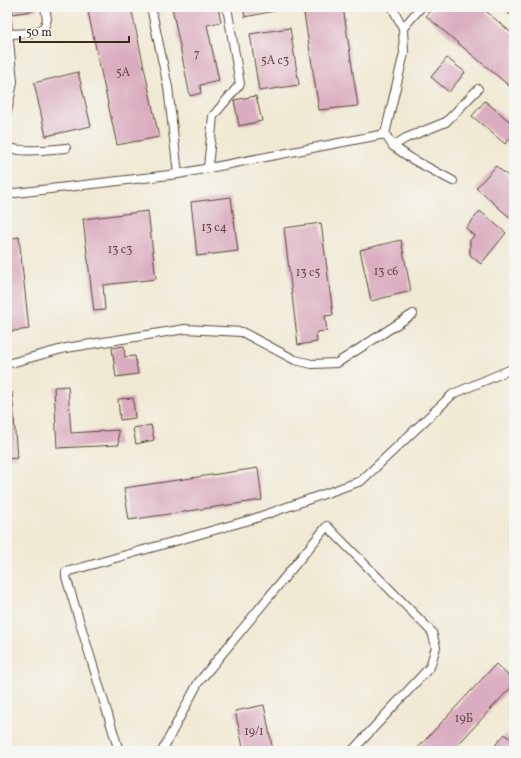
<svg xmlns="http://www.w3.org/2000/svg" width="521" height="758" font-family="Vollkorn,serif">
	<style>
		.building { fill: #daacbf }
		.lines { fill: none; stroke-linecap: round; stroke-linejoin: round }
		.service-casing { stroke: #564739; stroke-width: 10 }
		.service { stroke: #fff; stroke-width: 8 }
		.labels { text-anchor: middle; stroke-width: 3.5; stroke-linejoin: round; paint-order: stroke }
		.number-label { font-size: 12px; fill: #634a46 }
	</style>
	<rect width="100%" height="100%" fill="#f6f6f2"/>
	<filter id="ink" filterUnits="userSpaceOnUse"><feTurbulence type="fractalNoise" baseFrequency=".025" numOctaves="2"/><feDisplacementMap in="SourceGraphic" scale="8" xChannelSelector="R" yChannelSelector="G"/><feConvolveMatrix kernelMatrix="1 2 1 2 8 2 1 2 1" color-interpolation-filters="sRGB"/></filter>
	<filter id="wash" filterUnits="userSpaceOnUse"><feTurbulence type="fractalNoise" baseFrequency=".012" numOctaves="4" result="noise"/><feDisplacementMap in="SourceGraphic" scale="16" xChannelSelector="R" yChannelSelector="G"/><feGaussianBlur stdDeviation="0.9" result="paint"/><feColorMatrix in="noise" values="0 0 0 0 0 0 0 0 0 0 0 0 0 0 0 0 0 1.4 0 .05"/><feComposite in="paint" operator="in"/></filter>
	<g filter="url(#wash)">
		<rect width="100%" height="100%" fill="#f0e9d4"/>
		<g id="blocks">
			<!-- building -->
			<g class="building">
				<polygon points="12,7 35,7 36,10 13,14"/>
				<polygon points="87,7 131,7 159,137 117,145"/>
				<polygon points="172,7 218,7 221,22 207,25 219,81 200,85 201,93 190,96"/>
				<polygon points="243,7 283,7 284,9 245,17"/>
				<polygon points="303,7 343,7 358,106 319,110"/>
				<polygon points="433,7 481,7 514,35 514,90 426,16"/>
				<polygon points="290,28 299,85 259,91 250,34"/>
				<polygon points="447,58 465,72 449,92 431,77"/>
				<polygon points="78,72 91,126 46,136 34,83"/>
				<polygon points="256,96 262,121 239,126 234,100"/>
				<polygon points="485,101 514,125 514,133 505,144 472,116"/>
				<polygon points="496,166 514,181 514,221 476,188"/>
				<polygon points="231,197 238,251 197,256 191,202"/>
				<polygon points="148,211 156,279 103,285 105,310 94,311 83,219"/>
				<polygon points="480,211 506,233 481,264 470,255 470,240 474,236 466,228"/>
				<polygon points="321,223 333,315 325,316 327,331 316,332 317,342 298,345 284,228"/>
				<polygon points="19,237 29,329 7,332 7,239"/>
				<polygon points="401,240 411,291 371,301 360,250"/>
				<polygon points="124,346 125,357 135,356 138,374 116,377 112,348"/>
				<polygon points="68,386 71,433 118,430 119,445 57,448 54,387"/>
				<polygon points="12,392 17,458 7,459 7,393"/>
				<polygon points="133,398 135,418 120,420 118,399"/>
				<polygon points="151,425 154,440 136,444 133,428"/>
				<polygon points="258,468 262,500 129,520 124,488"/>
				<polygon points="496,664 514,681 514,684 452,751 415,751"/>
				<polygon points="264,705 273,751 244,751 235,711"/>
				<polygon points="505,734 514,742 514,751 490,751"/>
			</g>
		</g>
	</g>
	<g filter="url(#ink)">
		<use href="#blocks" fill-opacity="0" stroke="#564739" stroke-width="1"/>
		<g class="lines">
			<!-- service casing -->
			<g class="service-casing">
				<g id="service">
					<polyline points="151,7 168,87 178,174"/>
					<polyline points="392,7 403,28"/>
					<polyline points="508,7 514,12"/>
					<polyline points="7,21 13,82 7,112"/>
					<polyline points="9,34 33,33 44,28 47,19 45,7"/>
					<polyline points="385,134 404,53 403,28 421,7"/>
					<path d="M7 146C16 154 53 149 66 148"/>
					<polyline points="393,146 406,138 446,122 478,89"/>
					<polyline points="208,168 213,116 240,84 227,7"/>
					<polyline points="7,194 178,174 385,134 393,146 412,159 453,181"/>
					<polyline points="7,364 66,348 185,329 242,332 295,360 312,364 337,363 413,314"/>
					<polyline points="119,751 66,577 66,572 253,519 361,481 453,394 514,368"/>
					<polyline points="162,751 198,683 327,526 432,632 436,647 430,667 352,751"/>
				</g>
			</g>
			<!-- service -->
			<use href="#service" class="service"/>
		</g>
	</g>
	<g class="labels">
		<!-- number labels -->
		<g class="number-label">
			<text x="197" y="57">7</text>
			<text x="275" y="64">5А с3</text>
			<text x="123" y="76">5А</text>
			<text x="214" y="231">13 с4</text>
			<text x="120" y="253">13 с3</text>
			<text x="386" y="275">13 с6</text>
			<text x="308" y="276">13 с5</text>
			<text x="464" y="722">19Б</text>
			<text x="254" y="735">19/1</text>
		</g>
	</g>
	<!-- margin -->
	<rect width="521" height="758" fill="none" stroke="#f6f6f2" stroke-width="24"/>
	<!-- scale -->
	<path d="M20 36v6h109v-6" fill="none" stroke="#3b2a1e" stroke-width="2"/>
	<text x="26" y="36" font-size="12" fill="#3b2a1e" stroke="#f6f6f2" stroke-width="3" paint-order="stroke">50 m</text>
</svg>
